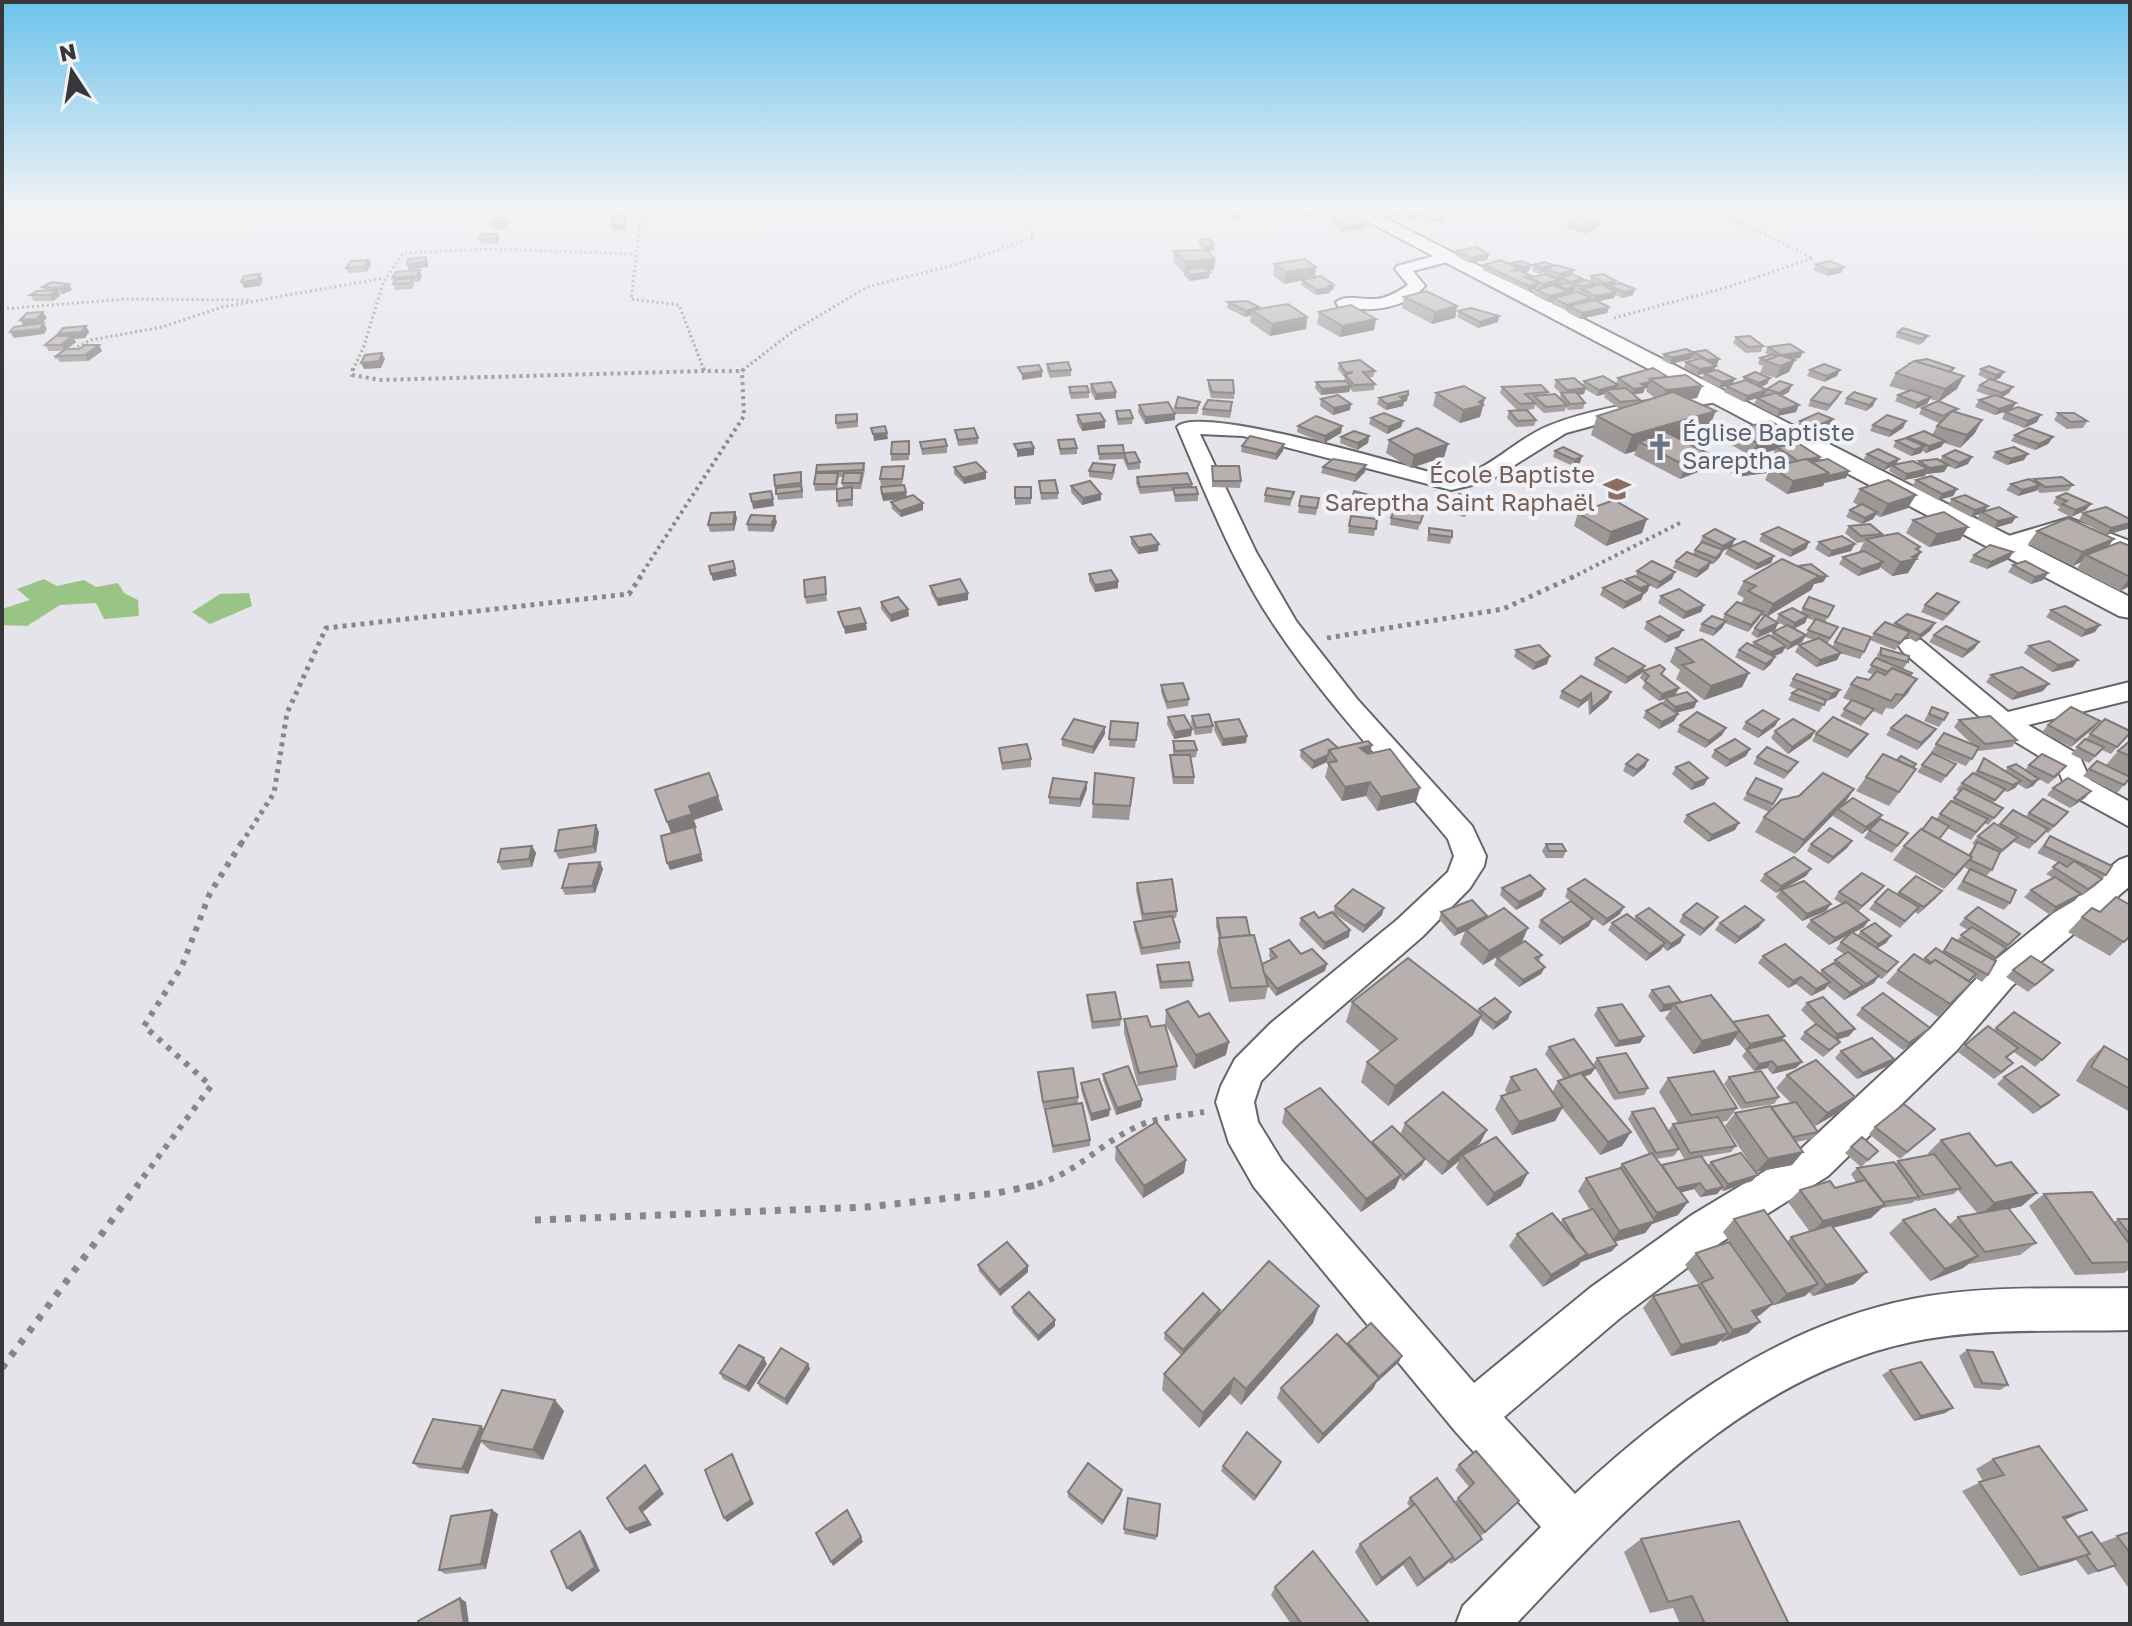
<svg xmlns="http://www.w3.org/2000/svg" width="2132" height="1626" font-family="'Golos Text',sans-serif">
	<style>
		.green { fill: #9ac485 }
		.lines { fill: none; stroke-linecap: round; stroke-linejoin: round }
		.minor-casing { stroke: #65666b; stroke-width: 4 }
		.major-casing { stroke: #65666b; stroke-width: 4 }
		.path-far4 { stroke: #86868b; stroke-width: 3; stroke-dasharray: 2 3; stroke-linecap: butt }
		.path-far3 { stroke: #86868b; stroke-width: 4; stroke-dasharray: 3 4; stroke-linecap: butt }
		.path-far2 { stroke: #86868b; stroke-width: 5; stroke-dasharray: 4 5; stroke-linecap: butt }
		.path-far1 { stroke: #86868b; stroke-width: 6; stroke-dasharray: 5 7; stroke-linecap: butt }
		.path { stroke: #86868b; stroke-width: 7; stroke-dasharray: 6 9; stroke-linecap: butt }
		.minor { fill: #fff; fill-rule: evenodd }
		.major { fill: #fff; fill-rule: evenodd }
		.wall { fill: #9d9796; fill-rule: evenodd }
		.shaded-wall { fill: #807b7a }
		.building { fill: #b7b0ae; stroke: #807b7a; stroke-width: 2 }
		.labels { text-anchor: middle; stroke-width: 8; stroke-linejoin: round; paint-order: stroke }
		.far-worship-label { font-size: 24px; fill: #5b616d; stroke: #f1f1f8; text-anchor: start }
		.far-education-label { font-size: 24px; fill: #785e54; stroke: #f1f1f8; text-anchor: end }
	</style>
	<rect width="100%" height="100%" fill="#e4e4ea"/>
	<!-- green -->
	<g class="green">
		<polygon points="44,579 57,586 84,580 96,587 118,583 124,593 138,600 139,616 104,619 96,603 60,605 27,626 2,625 2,609 30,600 17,589"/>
		<polygon points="249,593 252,606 210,624 192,612 220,594"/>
	</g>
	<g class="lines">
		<!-- minor casing -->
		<g class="minor-casing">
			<g id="minor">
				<path d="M1445 253 1451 255V261L1413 271 1425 286C1404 310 1368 313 1338 306L1336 302C1346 294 1362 300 1376 299 1387 298 1398 292 1408 285L1395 269 1397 266Z"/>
				<path d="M1716 391 1723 393 1726 397 1723 401 1617 419 1566 433 1489 481 1451 490 1243 436 1200 434 1256 552 1296 621 1357 699 1472 826 1486 856 1484 866 1470 888 1422 937 1297 1045 1261 1081 1254 1102 1258 1122 1282 1161 1474 1383 1590 1288 1692 1215 1800 1150 1931 1028 1988 966 2119 860 2130 856V886L2012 986 1957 1050 1828 1176 1720 1243 1620 1318 1504 1417 1575 1494C1671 1404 1781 1325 1912 1299 1983 1285 2058 1289 2130 1288V1330C2058 1332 1982 1327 1911 1342 1747 1377 1626 1506 1516 1624H1456L1463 1606 1541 1527 1455 1431 1254 1187 1229 1143 1216 1102 1221 1086 1235 1059 1271 1023 1398 919 1448 872 1454 856 1448 839C1389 768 1325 702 1274 625 1233 564 1206 494 1177 427 1198 403 1413 468 1451 478 1489 472 1514 440 1548 426 1600 405 1660 400 1716 391Z"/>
				<polygon points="2069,518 2130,541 2130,556 2068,533 2003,552 1995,550 1991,545 1995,540"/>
				<polygon points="1912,638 1921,640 2008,712 2130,682 2130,700 2028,725 2079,755 2090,780 2130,802 2130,827 2068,793 2057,767 1993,728 1903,652 1899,646 1903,640"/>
			</g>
		</g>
		<!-- major casing -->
		<g class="major-casing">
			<polygon id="major" points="1342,208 1365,208 2130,597 2130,618 2119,616"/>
		</g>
		<!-- path-far4 -->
		<g class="path-far4">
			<polyline points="650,208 640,226 631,299 679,305 704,370"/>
			<polyline points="1773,208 1813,208"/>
			<polyline points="2,309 125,299 250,300"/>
			<polyline points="1614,318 1728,287 1813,258 1717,212 1750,208"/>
			<polyline points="55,358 91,340 162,327 222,307 383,278"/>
			<polyline points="353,370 364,346 383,283 403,253 490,249 635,254"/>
			<polyline points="743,370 792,332 867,287 958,264 1032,238 1032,232 1013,208"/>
		</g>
		<!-- path-far3 -->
		<g class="path-far3">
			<polyline points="353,368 352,375 381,380 704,371"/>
			<polyline points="703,368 704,371 742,371"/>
			<polyline points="639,578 744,416 742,371 745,368"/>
			<polyline points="1571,578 1680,523"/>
		</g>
		<!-- path-far2 -->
		<g class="path-far2">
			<polyline points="1327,638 1503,609 1575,576"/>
			<polyline points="241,844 274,793 287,713 326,628 629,594 641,576"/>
		</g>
		<!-- path-far1 -->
		<g class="path-far1">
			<polyline points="136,1187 211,1086 144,1026 182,966 210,893 242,842"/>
			<path d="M1026 1187C1076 1176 1094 1147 1136 1127 1157 1117 1181 1116 1204 1112"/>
		</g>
		<!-- path -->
		<g class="path">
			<polyline points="535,1220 866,1207 997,1193 1036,1185"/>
			<polyline points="2,1368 138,1185"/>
		</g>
		<!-- minor -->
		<use href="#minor" class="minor"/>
		<!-- major -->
		<use href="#major" class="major"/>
	</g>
	<!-- wall -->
	<g class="wall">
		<polygon points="1223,208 1241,212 1241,218 1233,220 1223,213"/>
		<polygon points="1291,208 1316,210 1315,215 1302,218 1290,213"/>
		<polygon points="1367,208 1395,208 1400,216 1387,218 1375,213 1376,209 1371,210"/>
		<polygon points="1402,210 1445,215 1444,220 1431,223 1421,217 1409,219 1401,215"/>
		<polygon points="507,218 509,223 503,229 492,229 491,223"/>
		<polygon points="1333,219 1365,229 1342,232 1332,224"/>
		<polygon points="1568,224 1596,229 1585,234 1567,229"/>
		<polygon points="500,239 497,244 481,245 479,240"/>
		<polygon points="1199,240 1214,244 1214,250 1208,251 1215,259 1214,270 1208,271 1209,278 1190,281 1184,276 1184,273 1173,262 1174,251 1203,250 1199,245"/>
		<polygon points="1457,251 1489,254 1487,260 1469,263 1456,256"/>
		<polygon points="369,260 371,265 367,272 348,273 346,268"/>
		<path d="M1512 263 1531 265 1529 271 1524 272 1531 277 1544 274V272L1539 274 1532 271 1533 265 1552 267 1583 279 1582 281 1590 282 1591 276 1616 281 1615 284 1633 295 1622 298 1615 295 1614 298 1598 301 1609 307 1607 313 1580 319 1567 312 1568 310H1566L1552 304 1553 301 1548 302 1534 295 1536 290 1540 289 1537 287 1536 289 1528 291 1483 270 1484 265H1512ZM1574 290 1579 293 1567 294 1574 292Z"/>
		<polygon points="1274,264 1334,285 1333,290 1330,291 1330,293 1316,295 1301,285 1302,280 1284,284 1273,275"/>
		<polygon points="1816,264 1844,267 1841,273 1827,276 1813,270"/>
		<polygon points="422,276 419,282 414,282 415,284 412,289 395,290 393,284 394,282 392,278"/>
		<polygon points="42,287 72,290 63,294 58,294 60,296 53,301 34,301 30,295 45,291"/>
		<polygon points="1404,297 1457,306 1455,318 1432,324 1402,308"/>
		<polygon points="1228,302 1259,307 1259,309 1307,317 1306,329 1270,336 1250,322 1251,315 1245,317 1227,308"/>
		<polygon points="1458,311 1499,316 1498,322 1478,328 1457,317"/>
		<polygon points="1319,312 1376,319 1374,330 1340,337 1317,324"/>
		<polygon points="86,326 89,332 85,338 74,339 76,342 67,349 102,351 88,361 60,362 56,356 64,351 49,351 45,345 60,336 58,334"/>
		<polygon points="1898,332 1928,336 1924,342 1919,345 1895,337"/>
		<polygon points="1736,337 1763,346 1761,352 1746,353 1733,343"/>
		<polygon points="1768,347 1800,358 1792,359 1795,360 1789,372 1776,378 1760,373 1763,366 1758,364 1760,358 1770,355 1765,353"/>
		<polygon points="1694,352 1719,359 1717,365 1714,365 1716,366 1714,371 1732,384 1743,381 1744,377 1770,378 1767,384 1761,387 1767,390 1764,396 1766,396 1765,395 1767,389 1789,392 1781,396 1796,412 1777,416 1754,404 1757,398 1744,402 1724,392 1726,386 1719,388 1702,379 1704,374 1697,375 1684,368 1686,362 1695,360 1692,358 1691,359 1670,364 1662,360 1664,354 1693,353"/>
		<polygon points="1909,362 1954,368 1952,373 1957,389 1939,402 1957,413 1975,433 1960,448 1944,443 1941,447 1926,453 1922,451 1921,453 1911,456 1893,447 1896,441 1908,438 1908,437 1932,435 1937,426 1941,422 1939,423 1919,414 1922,408 1938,401 1930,399 1927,404 1915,409 1895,401 1898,395 1907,391 1889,386 1896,373 1907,366"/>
		<polygon points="1339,363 1375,371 1373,377 1368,377 1375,384 1374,390 1353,392 1350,388 1349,392 1321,395 1315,388 1316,382 1344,381 1345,378 1338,369"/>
		<polygon points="1047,364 1071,370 1071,376 1050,378 1047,370"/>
		<polygon points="1981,369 2004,372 2000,378 1994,380 2009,393 2002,397 2016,403 2012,409 1995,415 1975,407 1979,400 1990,396 1976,391 1980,385 1989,380 1978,375"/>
		<polygon points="1810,370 1837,376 1824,382 1807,376"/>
		<path d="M1668 377 1702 386 1697 398 1690 399 1708 430 1679 438 1708 468 1680 479 1634 455 1636 451 1625 454 1591 435 1597 416 1623 408H1618L1604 397 1605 394 1597 396 1585 389 1584 394 1578 395 1585 403 1583 409 1568 410 1566 407 1565 411 1544 413 1535 405 1534 409 1518 411 1500 393 1502 387 1548 392 1547 394 1560 398 1561 393 1554 387 1556 380 1583 385 1584 381 1616 384 1618 378ZM1645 388H1647L1646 391 1655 398 1639 403 1640 400 1633 394 1643 393Z"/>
		<polygon points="1208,380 1234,393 1234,399 1211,398 1208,386"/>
		<polygon points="1091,384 1116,398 1095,400 1090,390"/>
		<polygon points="1069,387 1089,392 1089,398 1071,399 1069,393"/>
		<polygon points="1841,392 1838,398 1827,411 1808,406 1811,400"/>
		<polygon points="1436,393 1485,398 1480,417 1460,423 1433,406"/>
		<polygon points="1379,398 1407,401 1404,402 1403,406 1386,410 1377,404"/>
		<polygon points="1847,398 1873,406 1866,411 1844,404"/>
		<polygon points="1321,399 1350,410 1333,415 1320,406"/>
		<polygon points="1139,405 1174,413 1175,408 1199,408 1197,414 1175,414 1175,420 1145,424 1138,412"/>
		<polygon points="1203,409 1232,409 1230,418 1202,415"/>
		<polygon points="1116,411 1133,418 1132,424 1118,425 1116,417"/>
		<polygon points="1509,411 1536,420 1534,426 1516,427 1507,418"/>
		<polygon points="2005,412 2037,422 2024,428 2002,419"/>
		<polygon points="2058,413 2087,421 2083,428 2067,429 2054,420"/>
		<polygon points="1077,415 1105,421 1105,428 1082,431 1077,422"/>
		<polygon points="1371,418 1403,421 1401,427 1387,434 1369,424"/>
		<polygon points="858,420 858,427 837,429 836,423"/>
		<polygon points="1800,421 1830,426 1811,433 1797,427"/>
		<polygon points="1906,421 1903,428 1889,437 1870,431 1873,425"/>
		<polygon points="1298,426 1342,426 1341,433 1324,443 1297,432"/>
		<polygon points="955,430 978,438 978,444 958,446"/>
		<polygon points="1734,430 1788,445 1820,457 1819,461 1849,471 1846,478 1824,483 1823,486 1787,494 1765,480 1771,467 1788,463 1774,453 1775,450 1751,456 1728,443"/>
		<polygon points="2015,435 2053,437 2048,444 2035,450 2011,441"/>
		<polygon points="1369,436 1368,443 1357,450 1340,443 1341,437"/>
		<polygon points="1058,440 1077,448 1077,454 1060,455"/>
		<polygon points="1389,440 1448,444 1444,457 1411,468 1386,453"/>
		<polygon points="909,441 909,460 891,461 891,454"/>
		<polygon points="920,442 947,446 947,453 922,455"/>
		<polygon points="1098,446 1124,453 1140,462 1140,469 1128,470 1123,459 1099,460"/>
		<polygon points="1242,446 1283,451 1276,460 1241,452"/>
		<polygon points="1555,451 1580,463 1573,466 1553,457"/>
		<polygon points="1996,452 2024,460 2007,465 1992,458"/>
		<polygon points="1867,454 1899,459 1896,464 1918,463 1919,461 1940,460 1943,456 1968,464 1955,469 1948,466 1944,472 1926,474 1925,476 1904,480 1889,471 1891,467 1884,470 1863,460"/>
		<polygon points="864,463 865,470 861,489 852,489 853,506 838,507 837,501 843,488 842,483 843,477 839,477 837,490 815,491 814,484 816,472"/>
		<polygon points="1728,463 1766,473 1736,477 1726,469"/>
		<polygon points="1115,465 1115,472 1112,480 1089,477 1089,471"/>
		<polygon points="1366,465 1365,472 1355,482 1321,473 1323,467"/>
		<polygon points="904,466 904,473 902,485 907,497 923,503 923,510 901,517 892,509 891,502 900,499 883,501 881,494 881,487 897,485 881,486 880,479"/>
		<polygon points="1212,466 1241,481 1240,488 1212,487"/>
		<polygon points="954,467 986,472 986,479 964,484 954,474"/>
		<polygon points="1137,477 1192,484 1192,487 1198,494 1198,501 1175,502 1173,491 1140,494 1136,483"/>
		<polygon points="802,479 803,498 778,500 775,486"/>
		<polygon points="2034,479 2073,485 2068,491 2040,493 2037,490 2018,496 2006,490 2011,484 2033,481"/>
		<polygon points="1916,480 1957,489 1953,496 1938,500 1912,486"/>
		<polygon points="1039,481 1058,493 1058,499 1041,500"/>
		<polygon points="1071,486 1101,494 1101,500 1082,505 1071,492"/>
		<polygon points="1015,487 1031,487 1031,504 1015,505"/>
		<polygon points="1860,489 1908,508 1880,517 1876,515 1873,519 1862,524 1846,517 1850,510 1859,506 1853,502"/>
		<polygon points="1294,492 1290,506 1264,502 1265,495"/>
		<polygon points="1301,496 1319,498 1316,515 1298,513"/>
		<polygon points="2057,497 2086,510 2071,517 2057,510 2060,507 2053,503"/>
		<polygon points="1475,499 1474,506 1464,517 1447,511 1449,505"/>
		<polygon points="1952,499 1985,511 2016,517 2012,523 1994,528 1977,519 1980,514 1971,517 1948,505"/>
		<polygon points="1352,500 1392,501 1390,508 1385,515 1350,506"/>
		<polygon points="1424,512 1418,530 1390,525 1391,518"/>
		<polygon points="1578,513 1642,533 1606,546 1574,526"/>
		<polygon points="2083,513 2130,528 2106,535 2079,520"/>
		<polygon points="1351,516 1377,519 1374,536 1348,533"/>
		<polygon points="737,518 734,531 710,532 708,525"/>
		<polygon points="1913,520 1968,527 1960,540 1929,547 1906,533"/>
		<polygon points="777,522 773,532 748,531 747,524"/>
		<polygon points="1849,526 1882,534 1881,536 1921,552 1908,573 1892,576 1880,567 1879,569 1858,576 1839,564 1843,557 1859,552 1864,542 1857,543 1845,533"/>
		<polygon points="1429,528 1452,537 1450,544 1427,541"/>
		<polygon points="2037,531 2109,546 2130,546 2130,586 2120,591 2077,569 2081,562 2073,566 2028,544"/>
		<polygon points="1762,534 1809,542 1806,549 1790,557 1759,541"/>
		<polygon points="1703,536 1732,546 1774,556 1771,563 1755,570 1725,554 1728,548 1723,551 1720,557 1713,564 1710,564 1708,569 1696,578 1673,568 1676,561 1693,554 1695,550 1701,543 1700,542"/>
		<polygon points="1131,537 1158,551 1138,554 1131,544"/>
		<polygon points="1819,542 1855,544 1851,551 1828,557 1815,549"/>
		<polygon points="2013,552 2009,559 1987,569 1969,562 1974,555"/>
		<polygon points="2013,565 2048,573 2043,580 2031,584 2008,572"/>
		<polygon points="1798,566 1827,576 1823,582 1814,584 1811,590 1767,617 1778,623 1775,630 1757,638 1751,634 1755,628 1764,617 1761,615 1748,632 1725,623 1722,628 1713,636 1699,631 1702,624 1722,620 1725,614 1741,604 1744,598 1737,594 1744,581"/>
		<polygon points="1637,571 1672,579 1657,589 1649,585 1647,592 1644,593 1641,600 1623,609 1600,595 1603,588 1625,582 1626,579 1636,576"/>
		<polygon points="1089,574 1118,588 1095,592 1089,581"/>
		<polygon points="825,577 827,601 806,604 805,597"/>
		<polygon points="930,586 968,593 968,600 938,606 931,593"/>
		<polygon points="1661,596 1704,605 1701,612 1683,619 1658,603"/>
		<path d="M1809 597 1834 606 1825 622 1834 634 1827 644 1832 647 1843 628 1864 652 1860 659 1840 653 1837 660 1816 667 1795 652 1799 645 1814 640 1805 637 1802 642 1787 650 1785 648 1782 653 1774 656 1775 657 1771 664 1763 671 1735 657 1739 650 1752 646 1754 642 1771 636 1773 632 1785 626 1776 621 1779 614 1801 612ZM1807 618 1815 621 1805 635 1794 629 1805 623Z"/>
		<polygon points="881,602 908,609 909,616 891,622 881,609"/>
		<polygon points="1925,605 1955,609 1943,621 1921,612"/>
		<polygon points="2051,610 2095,632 2081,637 2046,617"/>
		<polygon points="1647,622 1679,637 1665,643 1644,629"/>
		<polygon points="1895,623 1931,630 1916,642 1907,637 1895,650 1870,640 1874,633 1894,626"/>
		<polygon points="1934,635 1979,642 1974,649 1962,658 1929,642"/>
		<polygon points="2029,646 2073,667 2052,672 2024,653"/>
		<polygon points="1676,648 1749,673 1742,687 1704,700 1676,679 1680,670 1670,662"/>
		<polygon points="1881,648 1908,662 1903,669 1910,676 1908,693 1893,709 1886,708 1882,715 1873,711 1861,726 1840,716 1851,701 1843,698 1851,684 1869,680 1873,675 1867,672 1877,659 1877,655"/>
		<polygon points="1516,650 1547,664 1533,670 1514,657"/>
		<polygon points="1596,658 1645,666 1642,673 1625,684 1593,665"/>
		<polygon points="1665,669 1662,675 1679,688 1675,695 1697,701 1694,708 1676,713 1678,714 1674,721 1659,729 1643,718 1646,711 1662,704 1665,699 1659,701 1642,688 1645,682 1640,678 1643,671"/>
		<polygon points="1991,675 2043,691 2012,700 1986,682"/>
		<polygon points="1793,679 1840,690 1836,697 1827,701 1826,701 1819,712 1788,700 1792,693 1798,690 1789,686"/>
		<polygon points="1161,685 1189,699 1188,706 1167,709 1161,692"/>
		<polygon points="1562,691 1611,692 1608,699 1589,715 1588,700 1578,708 1559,698"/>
		<polygon points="1932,707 1944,720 1939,727 1924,721"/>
		<polygon points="1192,716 1213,726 1212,733 1195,735 1191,723"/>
		<polygon points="1168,717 1192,729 1191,736 1174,739 1167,724"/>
		<polygon points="1779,719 1775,726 1758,738 1742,729 1746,722"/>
		<polygon points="2105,719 2130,733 2111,754 2102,750 2089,763 2071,754"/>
		<polygon points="1959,720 2017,740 2012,747 1979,751 1978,749 1966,766 1931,752 1944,733 1973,745 1954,727"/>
		<polygon points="1111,721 1138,723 1135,748 1109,746"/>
		<polygon points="2100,721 2094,728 2071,747 2042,732 2048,725"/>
		<polygon points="1215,722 1247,736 1246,743 1222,746 1214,730"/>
		<polygon points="1680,725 1726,728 1722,735 1705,748 1677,732"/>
		<polygon points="1105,727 1105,734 1093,754 1062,746 1062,739"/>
		<polygon points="1891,728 1936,729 1931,736 1917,750 1886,735"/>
		<polygon points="1775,731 1815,731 1811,738 1788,754 1771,738"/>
		<polygon points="1816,734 1868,734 1863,741 1847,758 1812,741"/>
		<polygon points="1173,741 1197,750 1196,757 1191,758 1194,777 1194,784 1173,784 1170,763 1170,755 1173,755"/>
		<polygon points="2130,741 2130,778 2117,793 2083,776 2097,761 2106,765 2118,751"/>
		<polygon points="999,748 1031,759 1031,767 1002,770"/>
		<polygon points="1338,748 1370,754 1416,802 1377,811 1366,796 1342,801 1325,777 1328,766 1327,762 1312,769 1300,757 1301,750"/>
		<polygon points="1750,749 1746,756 1726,767 1711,757 1715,750"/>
		<polygon points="1932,753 1956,764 1941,783 1917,772"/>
		<polygon points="1757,757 1793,769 1784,779 1753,764"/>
		<polygon points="1984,758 2005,771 2008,767 2025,770 2029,765 2060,774 2048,784 2039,779 2033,786 2026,789 2018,784 2015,788 2007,792 2004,791 1993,803 1997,815 1988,825 1984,823 1971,840 1947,828 1939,839 1968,855 1975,845 1972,844 1978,836 1998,826 2013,810 2025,817 2029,813 2062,819 2048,833 2046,832 2029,849 2014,842 1999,855 1992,870 1986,876 2010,903 2004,910 1957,889 1969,870 1964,867 1944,889 1893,860 1904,846 1936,819 1960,792 1956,790 1962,783 1974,774"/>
		<polygon points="1648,760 1645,767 1633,777 1623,771 1626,764"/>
		<polygon points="1897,760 1916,764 1914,768 1916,769 1889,806 1856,791 1866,777"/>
		<polygon points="1676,767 1708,778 1704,785 1691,790 1672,774"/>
		<polygon points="1756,778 1782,789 1769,812 1743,800"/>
		<polygon points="2053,788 2091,791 2085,798 2070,808 2047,795"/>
		<polygon points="1087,789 1080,807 1049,804 1049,797"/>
		<polygon points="1854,789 1841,807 1882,815 1877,822 1862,834 1833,816 1835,813 1795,854 1755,832 1764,817"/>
		<polygon points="1133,792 1129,820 1092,818 1093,804"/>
		<polygon points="1687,815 1735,830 1708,842 1683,822"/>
		<polygon points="596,825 599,832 596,853 559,859 555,851"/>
		<polygon points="1869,830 1908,833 1892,853 1864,838"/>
		<polygon points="2050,836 2106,875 2095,886 2081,896 2080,895 2074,901 2050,915 2024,897 2031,890 2053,878 2046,874 2059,863 2037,853"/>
		<polygon points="1852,841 1847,848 1828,864 1807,851 1811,844"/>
		<polygon points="1546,844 1566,851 1563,858 1546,858 1542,851"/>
		<polygon points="532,846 536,853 532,867 502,870 498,862"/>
		<polygon points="603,869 595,893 565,895 562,888"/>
		<polygon points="1811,869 1806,876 1783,889 1831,904 1826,911 1802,921 1776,897 1780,891 1776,893 1760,881 1765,874"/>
		<polygon points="1137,883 1177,911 1176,918 1172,918 1180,942 1180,949 1141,955 1134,929 1134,922 1142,920 1136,890"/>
		<polygon points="1884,886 1878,893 1858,911 1869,920 1864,927 1853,933 1857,936 1861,931 1891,936 1886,943 1877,948 1892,969 1882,979 1878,977 1874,983 1844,1000 1827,986 1825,989 1811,996 1796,984 1788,988 1758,963 1763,956 1820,973 1822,970 1831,965 1835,960 1844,954 1836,949 1841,942 1850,934 1829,945 1806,927 1811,920 1842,904 1834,899 1839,892"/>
		<polygon points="1502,888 1542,896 1516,910 1500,895"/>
		<polygon points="1568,889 1620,914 1603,926 1565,897"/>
		<polygon points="1899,892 1936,898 1918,914 1915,912 1900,928 1869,909 1875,902 1897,894"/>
		<polygon points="1335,906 1382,915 1363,933 1335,914 1349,937 1323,950 1299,925 1301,918 1319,918 1333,913"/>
		<polygon points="1441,912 1486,918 1522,942 1483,965 1460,944 1465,931 1454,936 1439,919"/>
		<polygon points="1683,915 1713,924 1700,936 1679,922"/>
		<polygon points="1636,916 1684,935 1680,943 1667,951 1663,947 1661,950 1646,961 1608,930 1612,923 1634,920"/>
		<polygon points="2082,917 2130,936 2110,956 2068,932"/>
		<polygon points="1217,918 1250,935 1262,964 1271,960 1269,956 1270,949 1301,954 1325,971 1276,996 1268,986 1265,999 1229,1002 1217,952 1219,938 1216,926"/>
		<polygon points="1965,918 2014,941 1994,960 1988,975 1982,982 1974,977 1970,982 1971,983 1938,1017 1886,983 1898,970 1923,960 1936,948 1942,952 1952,938 1957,940 1968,930 1959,925"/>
		<polygon points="1541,920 1589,926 1560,945 1538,927"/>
		<polygon points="1720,923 1759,927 1735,944 1715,930"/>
		<polygon points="1542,955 1539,961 1545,967 1541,974 1519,987 1494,965 1497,958"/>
		<polygon points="1157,965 1193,980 1192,987 1160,989 1157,972"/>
		<polygon points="2013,970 2053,970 2028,992 2006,977"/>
		<polygon points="1652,990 1680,1003 1781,1041 1796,1068 1772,1074 1767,1068 1754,1071 1742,1056 1746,1051 1735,1038 1730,1045 1693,1054 1665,1018 1671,1010 1660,1012 1648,996"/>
		<polygon points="1087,995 1121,1019 1120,1026 1092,1029 1087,1002"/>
		<polygon points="1352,1002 1478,1012 1479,1009 1511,1012 1508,1019 1493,1030 1480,1019 1473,1035 1388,1106 1361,1082 1367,1062 1381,1052 1346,1022"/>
		<polygon points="1807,1003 1855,1029 1849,1036 1837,1040 1834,1048 1823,1057 1800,1039 1805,1032 1815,1024 1801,1010"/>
		<polygon points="1598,1008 1644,1036 1640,1043 1615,1047 1594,1015"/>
		<polygon points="1862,1008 1930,1028 1924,1034 1903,1050 1856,1015"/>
		<polygon points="1166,1010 1226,1055 1194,1069 1165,1024"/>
		<polygon points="2014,1012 2060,1043 2035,1067 2014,1052 2007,1058 2006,1070 1994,1079 1958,1052 1965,1045 1994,1030"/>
		<polygon points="1124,1019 1151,1027 1177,1066 1176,1080 1138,1086 1124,1033"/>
		<polygon points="2104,1046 2130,1061 2130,1112 2076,1081 2089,1060"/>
		<polygon points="1549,1047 1593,1065 1597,1058 1648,1088 1644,1095 1614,1100 1595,1068 1591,1074 1584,1077 1622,1146 1600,1155 1562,1108 1555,1121 1512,1135 1495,1109 1501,1096 1507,1094 1505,1090 1511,1077 1552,1093 1558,1081 1564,1079 1545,1054"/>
		<polygon points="1841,1051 1894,1059 1888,1066 1857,1079 1835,1058"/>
		<polygon points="1038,1072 1078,1097 1078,1104 1043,1108"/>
		<polygon points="1103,1074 1142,1100 1141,1107 1116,1115 1103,1080"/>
		<polygon points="1787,1075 1843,1110 1815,1126 1808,1119 1818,1132 1812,1139 1796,1142 1803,1152 1792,1165 1756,1172 1725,1126 1735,1113 1791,1103 1776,1088"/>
		<polygon points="1729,1077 1779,1097 1774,1104 1741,1109 1724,1084"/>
		<polygon points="2004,1077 2051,1102 2033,1114 1997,1084"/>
		<polygon points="1668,1078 1737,1108 1727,1121 1721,1122 1736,1146 1731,1152 1702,1157 1708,1165 1711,1162 1752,1181 1723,1191 1721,1189 1717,1194 1700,1197 1694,1189 1681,1192 1678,1215 1652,1224 1645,1233 1615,1242 1617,1245 1612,1251 1581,1262 1578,1266 1543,1287 1509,1246 1517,1234 1560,1223 1563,1219 1590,1210 1578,1191 1586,1178 1618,1169 1622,1164 1649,1154 1628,1119 1632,1112 1679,1149 1674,1156 1656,1159 1661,1166 1685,1160 1668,1131 1673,1124 1678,1123 1659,1092"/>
		<polygon points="1081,1083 1109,1116 1091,1121 1081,1090"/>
		<polygon points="1045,1109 1090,1140 1090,1146 1053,1153 1046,1116"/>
		<polygon points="1285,1109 1371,1144 1372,1142 1400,1135 1405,1123 1487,1130 1480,1143 1474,1149 1521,1186 1487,1206 1456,1168 1459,1161 1442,1175 1425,1159 1422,1165 1403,1181 1400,1178 1395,1188 1361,1212 1282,1123"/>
		<polygon points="1875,1127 1935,1129 1900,1159 1869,1134"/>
		<polygon points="1941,1140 2022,1206 2009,1209 2036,1243 2020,1255 1969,1264 1963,1268 1930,1281 1889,1233 1903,1220 1950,1224 1958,1217 1977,1213 1958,1190 1954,1194 1917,1201 1916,1200 1912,1203 1882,1208 1871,1218 1833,1228 1854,1284 1813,1296 1809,1292 1805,1296 1774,1305 1723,1232 1734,1219 1787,1242 1791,1237 1810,1232 1788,1202 1800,1190 1835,1188 1856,1182 1851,1174 1857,1168 1895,1164 1898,1161 1929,1155 1928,1153"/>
		<polygon points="1116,1147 1184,1173 1143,1198 1115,1160"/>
		<polygon points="1851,1147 1878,1151 1861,1167 1845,1153"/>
		<polygon points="2044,1194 2114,1222 2118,1219 2130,1219 2130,1272 2128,1270 2124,1273 2075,1275 2029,1206"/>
		<polygon points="1696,1253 1773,1304 1760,1315 1756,1317 1760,1322 1748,1333 1722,1342 1721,1340 1716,1345 1671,1356 1643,1308 1653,1296 1699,1285 1685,1265"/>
		<polygon points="978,1265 1028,1272 1000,1296 979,1271"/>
		<polygon points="1012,1307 1055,1326 1038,1341 1013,1313"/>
		<polygon points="1219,1315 1313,1323 1241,1405 1230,1394 1199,1428 1162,1390 1164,1374 1181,1355 1164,1339 1165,1333"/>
		<polygon points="1348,1343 1399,1362 1376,1383 1373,1389 1318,1444 1277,1398 1281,1388"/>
		<polygon points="1967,1350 2008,1385 2000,1390 1974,1388 1959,1356"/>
		<polygon points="767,1364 749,1392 723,1379 720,1373"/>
		<polygon points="808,1364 810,1369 787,1405 760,1388 758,1383"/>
		<polygon points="1890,1370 1953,1408 1945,1413 1914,1421 1882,1375"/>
		<polygon points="564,1411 543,1460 490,1450 481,1442 468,1474 419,1468 413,1463 481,1426 484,1429"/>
		<polygon points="1993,1459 2065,1520 2078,1537 2100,1543 2130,1532 2130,1590 2113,1566 2088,1575 2076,1560 2020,1576 1962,1491 1983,1481 1976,1469"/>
		<polygon points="1459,1465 1519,1501 1481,1536 1463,1514 1478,1543 1451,1564 1449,1562 1417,1587 1403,1565 1376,1586 1355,1552 1360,1544 1410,1507 1407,1503 1410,1498 1455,1502 1469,1487 1455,1470"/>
		<polygon points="1223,1466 1279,1467 1254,1501 1221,1471"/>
		<polygon points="1122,1490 1121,1495 1102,1525 1068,1497 1068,1492"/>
		<polygon points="1128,1498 1160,1504 1156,1540 1124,1534"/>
		<polygon points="492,1510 498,1514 486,1569 445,1574 439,1570"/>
		<polygon points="1641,1539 1789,1624 1680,1624 1673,1608 1650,1613 1624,1552"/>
		<polygon points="1275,1587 1370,1624 1291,1624 1271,1595"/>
	</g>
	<!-- shaded-wall -->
	<g class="shaded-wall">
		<polygon points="626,208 627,212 626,218 613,219 611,214"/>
		<polygon points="1316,210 1315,215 1302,218 1303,213"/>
		<polygon points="1401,211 1400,216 1387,218 1388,213"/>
		<polygon points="1241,212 1241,218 1233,220 1233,215"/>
		<polygon points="1422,212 1421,217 1409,219 1410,214"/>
		<polygon points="1445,215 1444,220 1431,223 1432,218"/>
		<polygon points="507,218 509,223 503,229 501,223"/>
		<polygon points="625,218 626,230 613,231 611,225"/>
		<polygon points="1366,223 1365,229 1342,232 1343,226"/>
		<polygon points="1598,223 1596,229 1585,234 1586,229"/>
		<polygon points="498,234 500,239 497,244 495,239"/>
		<polygon points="1214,244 1214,250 1205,252 1205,247"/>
		<polygon points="1489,254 1487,260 1469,263 1470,258"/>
		<polygon points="426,257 428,262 428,267 409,270 407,264"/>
		<polygon points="1215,259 1214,270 1188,273 1185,271 1186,262"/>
		<polygon points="369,260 371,265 367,272 364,267"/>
		<polygon points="1531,265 1529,271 1521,273 1523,267"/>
		<polygon points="1552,265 1551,270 1545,269 1544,272 1539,274 1541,268"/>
		<polygon points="1316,267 1315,278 1284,284 1286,272"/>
		<polygon points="1844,267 1841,273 1827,276 1830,270"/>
		<polygon points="420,270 422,276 419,282 417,276"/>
		<polygon points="1574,270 1572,275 1560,278 1558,280 1560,274"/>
		<polygon points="1210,272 1209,278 1190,281 1191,275"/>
		<polygon points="260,274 263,280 260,286 244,288 241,282"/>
		<polygon points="1583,279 1581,284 1574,283 1573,287 1575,286 1574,292 1567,293 1566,298 1553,298 1553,301 1548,302 1550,296 1564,293 1565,289 1569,288 1571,282"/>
		<polygon points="1559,280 1558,286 1542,290 1543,284"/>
		<polygon points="1616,281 1614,287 1609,286 1608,288 1602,289 1604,283"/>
		<polygon points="1538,283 1536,289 1528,291 1529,286"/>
		<polygon points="69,284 72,290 63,294 60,288"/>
		<polygon points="1334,285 1333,290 1330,291 1330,293 1316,295 1317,290"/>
		<polygon points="1635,289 1633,295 1622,298 1624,292"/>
		<polygon points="57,290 60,296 53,301 50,295"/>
		<polygon points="1616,292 1614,298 1594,302 1596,296"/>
		<polygon points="1592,298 1590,304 1569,306 1568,310 1566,310 1567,305"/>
		<polygon points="1457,306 1455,318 1432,324 1435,312"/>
		<polygon points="1259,307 1259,313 1252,310 1251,315 1245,317 1246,311"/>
		<polygon points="1609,307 1607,313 1580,319 1582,313"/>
		<polygon points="43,312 47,318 40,325 24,326 20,320"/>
		<polygon points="1499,316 1498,322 1478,328 1480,322"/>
		<polygon points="1307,317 1306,329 1270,336 1272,324"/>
		<polygon points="1376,319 1374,330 1340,337 1342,326"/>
		<polygon points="44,323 47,329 44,334 14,338 10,332"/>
		<polygon points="86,326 89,332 85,338 74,339 76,342 65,351 61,345 62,340 58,334"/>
		<polygon points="99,345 102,351 88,361 85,355"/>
		<polygon points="1803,352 1800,358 1780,360 1781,355"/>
		<polygon points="382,353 385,359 381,368 364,369 361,363"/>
		<polygon points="1694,353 1691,359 1670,364 1672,358"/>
		<polygon points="1719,359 1717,365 1705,367 1708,360"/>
		<polygon points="1795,360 1789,372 1776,378 1781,366"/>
		<polygon points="1716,366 1713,372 1697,375 1700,369"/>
		<polygon points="1840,370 1837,376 1824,382 1827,376"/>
		<polygon points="1042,371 1042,377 1022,380 1022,374"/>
		<polygon points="2004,372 2000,378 1993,381 1996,375"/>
		<polygon points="1964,376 1957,389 1938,402 1945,389"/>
		<polygon points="1770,378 1767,384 1757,389 1759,383"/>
		<polygon points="1735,379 1732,385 1719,388 1722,382"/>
		<polygon points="1650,382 1647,388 1645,388 1643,393 1631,395 1634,389 1641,384"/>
		<polygon points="1618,385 1616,391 1606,390 1605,394 1597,396 1599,390"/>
		<polygon points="1792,385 1789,392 1776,399 1779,393"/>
		<polygon points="1351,386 1349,392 1321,395 1322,389"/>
		<polygon points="1702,386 1697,398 1661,403 1666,390"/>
		<polygon points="2013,387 2009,393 1999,399 2002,393"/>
		<polygon points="1586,388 1584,394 1565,396 1567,390"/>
		<polygon points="1767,390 1764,396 1744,402 1747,396"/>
		<polygon points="1116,392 1116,398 1095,400 1096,394"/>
		<polygon points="1408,395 1407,401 1404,402 1403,406 1386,410 1387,404 1400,397"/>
		<polygon points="1931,397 1927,404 1915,409 1918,403"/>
		<polygon points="1485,398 1480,417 1460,423 1463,410"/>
		<polygon points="1876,399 1873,406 1866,411 1869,405"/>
		<polygon points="2016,403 2012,409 1995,415 1999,409"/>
		<polygon points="1351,404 1350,410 1333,415 1334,408"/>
		<polygon points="1799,405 1796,412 1777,416 1780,410"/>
		<polygon points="1716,411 1708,430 1649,447 1639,442 1636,451 1625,454 1632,435"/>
		<polygon points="1175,414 1175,420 1145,424 1145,417"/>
		<polygon points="2041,415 2037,422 2024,428 2028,421"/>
		<polygon points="1833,419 1830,426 1811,433 1814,427"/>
		<polygon points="1982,420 1975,433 1960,448 1967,435"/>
		<polygon points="1105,421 1105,428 1082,431 1082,424"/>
		<polygon points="1403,421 1401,427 1387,434 1388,427"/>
		<polygon points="1906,421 1903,428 1889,437 1892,431"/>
		<polygon points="1342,426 1341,433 1324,443 1325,436"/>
		<polygon points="887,433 888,439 874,441 873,434"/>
		<polygon points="1793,434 1787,447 1777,447 1775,450 1751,456 1757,443"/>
		<polygon points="1369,436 1368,443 1357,450 1358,443"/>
		<polygon points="2053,437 2048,444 2035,450 2039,444"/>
		<polygon points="1945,441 1941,447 1926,453 1929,446"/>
		<polygon points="1284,444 1283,451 1276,460 1276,454"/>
		<polygon points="1448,444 1444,457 1411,468 1414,455"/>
		<polygon points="1924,446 1921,453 1911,456 1915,450"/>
		<polygon points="1034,448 1034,455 1017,457 1017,450"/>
		<polygon points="2028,454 2024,460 2007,465 2011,459"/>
		<polygon points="1582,456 1580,463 1573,466 1575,460"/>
		<polygon points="1713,456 1708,468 1680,479 1686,466"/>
		<polygon points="1820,457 1817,464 1798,461"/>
		<polygon points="1972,457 1968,464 1955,469 1959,463"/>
		<polygon points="1899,459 1895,465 1892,465 1891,467 1884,470 1888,464"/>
		<polygon points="1366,465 1365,472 1355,482 1356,475"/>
		<polygon points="1948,465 1944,472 1926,474 1930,468"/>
		<polygon points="1770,466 1766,473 1736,477 1738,471"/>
		<polygon points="1928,469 1925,476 1904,480 1907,474"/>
		<polygon points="1849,471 1846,478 1824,483 1823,486 1787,494 1793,481 1829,473"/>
		<polygon points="986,472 986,479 964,484 963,478"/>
		<polygon points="2040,485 2036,491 2018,496 2022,490"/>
		<polygon points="1957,489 1953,496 1938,500 1942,494"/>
		<polygon points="906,492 907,498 883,501 882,494"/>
		<polygon points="1101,494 1101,500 1082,505 1083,498"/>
		<polygon points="1916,495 1908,508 1880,517 1888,504"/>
		<polygon points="773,499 774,506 753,509 752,502"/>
		<polygon points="1475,499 1474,506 1464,517 1466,510"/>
		<polygon points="1392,501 1390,508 1385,515 1386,509"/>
		<polygon points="923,503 923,510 901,517 900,511"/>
		<polygon points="2091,504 2086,510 2071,517 2076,510"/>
		<polygon points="1988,506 1984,513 1982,512 1980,514 1971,517 1975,510"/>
		<polygon points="735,512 737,518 734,531 733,524"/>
		<polygon points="1877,512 1873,519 1862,524 1865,518"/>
		<polygon points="775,516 777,522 773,532 771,525"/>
		<polygon points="2016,517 2012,523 1994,528 1998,521"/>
		<polygon points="1647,519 1642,533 1606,546 1611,532"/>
		<polygon points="2130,523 2130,528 2106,535 2111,528"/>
		<polygon points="1968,527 1960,540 1929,547 1937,534"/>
		<polygon points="1735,539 1732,546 1723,551 1720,557 1713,564 1723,546"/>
		<polygon points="2114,539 2104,552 2086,555 2081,562 2073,566 2082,552"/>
		<polygon points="1809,542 1806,549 1790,557 1793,550"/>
		<polygon points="1159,544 1158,551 1138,554 1139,548"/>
		<polygon points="1855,544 1851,551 1828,557 1832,551"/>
		<polygon points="1920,547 1915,555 1921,552 1908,573 1892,576 1900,562 1916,549"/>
		<polygon points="2013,552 2009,559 1987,569 1991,562"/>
		<polygon points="1774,556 1771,563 1755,570 1758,564"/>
		<polygon points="1711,562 1708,569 1696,578 1699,571"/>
		<polygon points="1883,562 1879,569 1858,576 1862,569"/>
		<polygon points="735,569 737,576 713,581 711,574"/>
		<polygon points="1675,572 1672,579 1657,589 1660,582"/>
		<polygon points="2048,573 2043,580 2031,584 2035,577"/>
		<polygon points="1827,576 1823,582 1814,584 1811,590 1766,617 1773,604 1809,579"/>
		<polygon points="2130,577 2130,586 2120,591"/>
		<polygon points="1118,581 1118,588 1095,592 1095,585"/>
		<polygon points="1650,585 1647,592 1637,595 1640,588"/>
		<polygon points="968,593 968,600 938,606 937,599"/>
		<polygon points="1644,593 1641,600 1623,609 1626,602"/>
		<polygon points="1704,605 1701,612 1683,619 1686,612"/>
		<polygon points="908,609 909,616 891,622 890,615"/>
		<polygon points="1763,612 1759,619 1748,632 1751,625"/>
		<polygon points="1808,616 1805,623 1791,630 1795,623"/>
		<polygon points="1726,621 1722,628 1713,636 1716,629"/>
		<polygon points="866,623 867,630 845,634 844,627"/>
		<polygon points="1778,623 1775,630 1757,638 1760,631"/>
		<polygon points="1935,623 1931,630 1916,642 1920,635"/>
		<polygon points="2100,625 2095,632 2081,637 2086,630"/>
		<polygon points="1683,630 1679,637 1665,643 1668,636"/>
		<polygon points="1806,635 1802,642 1787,650 1791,643"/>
		<polygon points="1979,642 1974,649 1962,658 1967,650"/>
		<polygon points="1786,646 1782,653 1767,659 1771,652"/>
		<polygon points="1841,653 1837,660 1816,667 1820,660"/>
		<polygon points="1550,656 1547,664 1533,670 1536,663"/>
		<polygon points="1775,657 1771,664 1763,671 1766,664"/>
		<polygon points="2078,660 2073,667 2052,672 2058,665"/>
		<polygon points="1645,666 1642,673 1625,684 1628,677"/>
		<polygon points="1749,673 1742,687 1704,700 1711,686"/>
		<polygon points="1917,679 1908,693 1893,709 1903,695"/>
		<polygon points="2049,684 2043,691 2012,700 2018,693"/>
		<polygon points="1679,688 1675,695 1659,701 1662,694"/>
		<polygon points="1840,690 1836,697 1827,701 1832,694"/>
		<polygon points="1611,692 1608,699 1589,715 1592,708"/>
		<polygon points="1591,693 1588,700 1578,708 1581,701"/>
		<polygon points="1697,701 1694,708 1672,714 1675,707"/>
		<polygon points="1678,714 1674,721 1659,729 1662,722"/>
		<polygon points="1779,719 1775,726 1758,738 1762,731"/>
		<polygon points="2100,721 2094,728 2071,747 2076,740"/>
		<polygon points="1105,727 1105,734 1093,754 1093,747"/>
		<polygon points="1726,728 1722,735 1705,748 1709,741"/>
		<polygon points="1192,729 1191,736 1174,739 1175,732"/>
		<polygon points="1936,729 1931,736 1917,750 1921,743"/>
		<polygon points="1815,731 1811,738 1788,754 1792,747"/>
		<polygon points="1868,734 1863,741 1847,758 1851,751"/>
		<polygon points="1247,736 1246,743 1222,746 1223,739"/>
		<polygon points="1372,745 1368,760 1360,748"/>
		<polygon points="1750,749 1746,756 1726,767 1730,760"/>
		<polygon points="1328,755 1327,762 1312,769 1314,761"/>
		<polygon points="1648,760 1645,767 1633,777 1637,770"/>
		<polygon points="1708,778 1704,785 1691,790 1695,783"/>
		<polygon points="2039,779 2033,786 2026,789 2032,782"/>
		<polygon points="2021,781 2015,788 2007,792 2013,785"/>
		<polygon points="1087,782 1087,789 1080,807 1080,799"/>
		<polygon points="1370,782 1366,796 1342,801 1345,787"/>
		<polygon points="1420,788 1416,802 1377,811 1381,797"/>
		<polygon points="1854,789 1845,803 1795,854 1804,840"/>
		<polygon points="2091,791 2085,798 2070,808 2077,801"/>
		<polygon points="718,796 723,810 694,820 697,828 694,829 703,861 670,870 667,863 672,836 667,822 689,806"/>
		<polygon points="1882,815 1877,822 1862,834 1866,827"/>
		<polygon points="1739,823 1735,830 1708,842 1712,835"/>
		<polygon points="596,825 599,832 596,853 593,846"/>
		<polygon points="1852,841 1847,848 1828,864 1833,857"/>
		<polygon points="532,846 536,853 532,867 529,859"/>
		<polygon points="1972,857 1961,871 1944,889 1955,875"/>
		<polygon points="600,862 603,869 595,893 592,886"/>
		<polygon points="1811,869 1806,876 1776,893 1781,886"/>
		<polygon points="2102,879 2095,886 2081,896 2088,889"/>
		<polygon points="1884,886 1878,893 1856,913 1862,906"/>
		<polygon points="1545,889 1542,896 1516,910 1519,902"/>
		<polygon points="1942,891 1936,898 1918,914 1924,907"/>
		<polygon points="2081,894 2074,901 2050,915 2056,907"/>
		<polygon points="1831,904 1826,911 1802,921 1807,914"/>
		<polygon points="1624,907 1620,914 1603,926 1607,919"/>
		<polygon points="1384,908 1382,915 1363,933 1365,926"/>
		<polygon points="1487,916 1484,923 1454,936 1457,929"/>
		<polygon points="1718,917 1713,924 1700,936 1704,929"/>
		<polygon points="1593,919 1589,926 1560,945 1563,938"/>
		<polygon points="1764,920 1759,927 1735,944 1739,937"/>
		<polygon points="1869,920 1864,927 1829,945 1835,938"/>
		<polygon points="1528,928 1522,942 1483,965 1489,951"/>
		<polygon points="1350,930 1349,937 1323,950 1325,943"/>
		<polygon points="1684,935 1680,943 1667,951 1671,944"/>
		<polygon points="1891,936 1886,943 1873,951 1878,944"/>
		<polygon points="1665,943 1661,950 1646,961 1650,954"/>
		<polygon points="1327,964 1325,971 1276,996 1277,989"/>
		<polygon points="1545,967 1541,974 1519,987 1523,980"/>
		<polygon points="1879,976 1874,983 1860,991 1866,984"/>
		<polygon points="1801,977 1796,984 1788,988 1793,981"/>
		<polygon points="1830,982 1825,989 1811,996 1816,989"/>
		<polygon points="1863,986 1857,993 1844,1000 1850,993"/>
		<polygon points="1681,1002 1674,1004 1671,1010 1660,1012 1664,1005"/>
		<polygon points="1511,1012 1508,1019 1493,1030 1496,1023"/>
		<polygon points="1482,1015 1473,1035 1388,1106 1395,1086"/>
		<polygon points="1930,1028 1924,1034 1903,1050 1909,1043"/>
		<polygon points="1855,1029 1849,1036 1832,1041 1837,1034"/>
		<polygon points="1740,1031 1730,1045 1693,1054 1702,1041"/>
		<polygon points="1644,1036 1640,1043 1615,1047 1619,1041"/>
		<polygon points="1785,1036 1780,1043 1747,1049 1745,1051 1750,1044"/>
		<polygon points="1229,1042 1226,1055 1194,1069 1196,1055"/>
		<polygon points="1894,1059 1888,1066 1857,1079 1863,1073"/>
		<polygon points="1772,1061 1767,1068 1754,1071 1759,1064"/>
		<polygon points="1802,1062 1796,1068 1772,1074 1777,1067"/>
		<polygon points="1595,1068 1591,1074 1566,1082 1570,1076"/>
		<polygon points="2059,1095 2051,1102 2033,1114 2041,1107"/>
		<polygon points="1855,1097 1843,1110 1815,1126 1827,1113"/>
		<polygon points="1142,1100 1141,1107 1116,1115 1117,1108"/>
		<polygon points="1563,1107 1555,1121 1512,1135 1519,1122"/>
		<polygon points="1110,1109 1109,1116 1091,1121 1091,1114"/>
		<polygon points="1487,1130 1480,1143 1463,1157 1462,1155 1459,1161 1442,1175 1448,1162"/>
		<polygon points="1631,1132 1622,1146 1600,1155 1608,1142"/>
		<polygon points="1803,1152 1792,1165 1756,1172 1768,1159"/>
		<polygon points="1425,1159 1422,1165 1403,1181 1406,1175"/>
		<polygon points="1186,1160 1184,1173 1143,1198 1144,1186"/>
		<polygon points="1528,1173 1521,1186 1487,1206 1494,1193"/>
		<polygon points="1401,1175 1395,1188 1361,1212 1366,1199"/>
		<polygon points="1758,1175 1752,1181 1723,1191 1728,1184"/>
		<polygon points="1700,1183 1694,1189 1672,1195 1677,1188"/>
		<polygon points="1723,1187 1717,1194 1700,1197 1706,1191"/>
		<polygon points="2037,1193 2022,1206 1979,1216 1994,1203"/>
		<polygon points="1688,1202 1678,1215 1652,1224 1645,1233 1610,1243 1619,1231 1651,1222 1657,1213"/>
		<polygon points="1885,1205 1871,1218 1811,1233 1823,1221"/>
		<polygon points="1617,1245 1612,1251 1581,1262 1578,1266 1543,1287 1551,1275 1587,1254"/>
		<polygon points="1978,1256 1963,1268 1930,1281 1945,1269"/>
		<polygon points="1028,1266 1028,1272 1000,1296 999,1290"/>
		<polygon points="1867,1272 1854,1284 1813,1296 1826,1285"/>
		<polygon points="1818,1284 1805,1296 1774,1305 1787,1294"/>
		<polygon points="1773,1304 1760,1315 1740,1322 1752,1311"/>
		<polygon points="1319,1306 1313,1323 1241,1405 1246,1389"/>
		<polygon points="1220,1310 1219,1316 1182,1356 1183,1350"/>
		<polygon points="1055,1320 1055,1326 1038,1341 1038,1336"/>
		<polygon points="1760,1322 1748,1333 1722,1342 1733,1330"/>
		<polygon points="1728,1333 1716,1345 1671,1356 1681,1345"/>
		<polygon points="1402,1356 1399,1362 1376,1383 1373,1389 1318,1444 1323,1434 1379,1377"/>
		<polygon points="764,1358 767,1364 749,1392 746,1387"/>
		<polygon points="808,1364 810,1369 787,1405 785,1399"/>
		<polygon points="1234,1378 1230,1394 1199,1428 1203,1413"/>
		<polygon points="555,1400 564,1411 543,1460 533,1450"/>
		<polygon points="1953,1408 1945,1413 1914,1421 1921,1416"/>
		<polygon points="481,1426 486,1431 479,1440 481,1442 468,1474 462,1469"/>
		<polygon points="732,1454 754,1504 727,1522 724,1518"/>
		<polygon points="1281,1462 1279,1467 1254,1501 1256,1496"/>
		<polygon points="645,1465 664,1494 643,1512 652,1525 630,1534 626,1529 639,1508"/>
		<polygon points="1122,1490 1121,1495 1102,1525 1103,1521"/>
		<polygon points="492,1510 498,1514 486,1569 481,1564"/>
		<polygon points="2087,1510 2067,1519 2044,1526 2063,1517"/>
		<polygon points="580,1531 584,1535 600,1571 572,1592 567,1588"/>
		<polygon points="861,1537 863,1542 833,1566 831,1562"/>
		<polygon points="2090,1554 2070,1562 2020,1576 2039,1568"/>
		<polygon points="1410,1557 1403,1565 1376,1586 1382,1578"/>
		<polygon points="1453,1557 1445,1566 1417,1587 1424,1579"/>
		<polygon points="460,1598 466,1602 469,1624 464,1624"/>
	</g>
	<!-- building -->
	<g class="building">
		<polygon points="612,208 625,208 624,213 611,214"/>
		<polygon points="1224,208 1235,208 1241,212 1233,215"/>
		<polygon points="1292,208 1311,208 1316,210 1303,213"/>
		<polygon points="1378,208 1395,208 1401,211 1388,213"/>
		<polygon points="1412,208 1432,208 1445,215 1432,218 1422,212 1410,214 1402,210"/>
		<polygon points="1355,216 1366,223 1343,226 1333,219"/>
		<polygon points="497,218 507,218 501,223 491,223"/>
		<polygon points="625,218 625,224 611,225 612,219"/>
		<polygon points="1579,218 1598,223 1586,229 1568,224"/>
		<polygon points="482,234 498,234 495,239 479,240"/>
		<polygon points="1209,239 1214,244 1205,247 1199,240"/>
		<polygon points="1476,247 1489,254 1470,258 1457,251"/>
		<polygon points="1206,250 1215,259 1186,262 1174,251"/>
		<polygon points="426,257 426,262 407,264 408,259"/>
		<polygon points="1304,259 1316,267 1286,272 1274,264"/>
		<polygon points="369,260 364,267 346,268 351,261"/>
		<polygon points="1500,260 1519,268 1511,271 1519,270 1532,276 1525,277 1538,283 1529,286 1484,265"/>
		<polygon points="1521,261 1531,265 1523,267 1512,263"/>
		<polygon points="1830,261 1844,267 1830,270 1816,264"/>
		<polygon points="1545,262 1552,265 1541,268 1533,265"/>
		<polygon points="1556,265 1574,270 1560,274 1545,269"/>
		<polygon points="1203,267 1210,272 1191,275 1185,270"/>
		<polygon points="420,270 417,276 392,278 396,272"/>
		<polygon points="260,274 257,280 241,282 244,276"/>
		<polygon points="1546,274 1559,280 1543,284 1530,278"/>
		<polygon points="1572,274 1583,279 1571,282 1560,278"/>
		<polygon points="1603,274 1616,281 1604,283 1591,276"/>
		<polygon points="1321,276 1334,285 1329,286 1331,287 1317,290 1302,280"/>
		<polygon points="413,278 410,283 393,284 395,280"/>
		<polygon points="1587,280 1594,284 1581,286 1574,283"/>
		<polygon points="52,282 69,284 60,288 42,287"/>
		<polygon points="1568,283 1575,286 1565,289 1558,285"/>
		<polygon points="1620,283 1635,289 1624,292 1609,286"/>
		<polygon points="1601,284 1616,292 1596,296 1581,289"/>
		<polygon points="1553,285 1568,292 1550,296 1536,290"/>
		<polygon points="57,290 50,295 30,295 37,291"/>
		<polygon points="1426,291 1457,306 1435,312 1404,297"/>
		<polygon points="1577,292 1592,298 1567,305 1553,298"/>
		<polygon points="1595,300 1609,307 1582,313 1569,306"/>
		<polygon points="1247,301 1259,307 1246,311 1228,302"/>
		<polygon points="1288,304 1307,317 1272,324 1252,310"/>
		<polygon points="1351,305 1376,319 1342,326 1319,312"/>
		<polygon points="1471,308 1499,316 1480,322 1458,311"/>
		<polygon points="43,312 37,319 20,320 27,313"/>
		<polygon points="44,323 40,329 10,332 14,327"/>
		<polygon points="86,326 81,332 58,334 63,328"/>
		<polygon points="1903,328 1928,336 1922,339 1898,332"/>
		<polygon points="56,336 72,336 61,345 45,345"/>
		<polygon points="1750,336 1763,346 1748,347 1736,337"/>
		<polygon points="1790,344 1803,352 1781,355 1768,347"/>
		<polygon points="85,345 99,345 85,355 56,356 66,349 79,349"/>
		<polygon points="1686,349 1694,353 1672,358 1664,354"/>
		<polygon points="1706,350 1719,359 1708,360 1694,352"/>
		<polygon points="382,353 379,361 361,363 365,355"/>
		<polygon points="1773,354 1777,356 1766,361 1760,358"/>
		<polygon points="1780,355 1795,360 1781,366 1765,361"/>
		<polygon points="1702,358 1716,366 1700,369 1686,362"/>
		<polygon points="1927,359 1954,368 1948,372 1915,361"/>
		<polygon points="1360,360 1375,371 1363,372 1375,384 1354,385 1345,375 1353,372 1346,373 1339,363"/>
		<polygon points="1914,361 1964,376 1945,389 1896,373"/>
		<polygon points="1068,362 1071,370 1050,371 1047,364"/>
		<polygon points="1824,364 1840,370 1827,376 1810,370"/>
		<polygon points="1039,365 1042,371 1022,374 1018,367"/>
		<polygon points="1989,366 2004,372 1996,375 1981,369"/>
		<polygon points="1653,368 1668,377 1650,379 1650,382 1641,384 1646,387 1634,389 1618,378"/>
		<polygon points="1717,370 1735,379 1722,382 1704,373"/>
		<polygon points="1755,372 1770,378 1759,383 1744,377"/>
		<polygon points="1686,375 1702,386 1666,390 1650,379"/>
		<polygon points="1603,376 1618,385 1599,390 1584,381"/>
		<polygon points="1574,378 1586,388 1567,390 1556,380"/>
		<polygon points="1990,379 2013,387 2002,393 1980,385"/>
		<polygon points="1208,380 1233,380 1234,393 1212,392"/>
		<polygon points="1746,380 1767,390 1747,396 1726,386"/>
		<polygon points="1346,381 1351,386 1322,389 1316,382"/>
		<polygon points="1780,381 1792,385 1779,393 1767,389"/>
		<polygon points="1111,382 1116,392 1096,394 1091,384"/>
		<polygon points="1541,385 1548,392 1525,394 1535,403 1520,404 1502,387"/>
		<polygon points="1087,386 1089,392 1071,393 1069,387"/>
		<polygon points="1464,386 1485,398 1479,402 1483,405 1463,410 1436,393"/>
		<polygon points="1823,387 1841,392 1830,405 1811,400"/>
		<polygon points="1626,388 1640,400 1620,402 1606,390"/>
		<polygon points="1911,390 1931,397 1918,403 1898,395"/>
		<polygon points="1408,391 1408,395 1400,397 1404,400 1387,404 1379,398"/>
		<polygon points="1576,392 1585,403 1570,404 1561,393"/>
		<polygon points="1673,392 1716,411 1632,435 1597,416"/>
		<polygon points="1854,392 1876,399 1869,405 1847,398"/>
		<polygon points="1776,393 1799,405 1780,410 1757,398"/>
		<polygon points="1555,394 1567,405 1546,407 1534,396"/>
		<polygon points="1338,395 1351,404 1334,408 1321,399"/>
		<polygon points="1996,395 2016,403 1999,409 1979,400"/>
		<polygon points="1178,397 1200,402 1197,408 1175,408"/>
		<polygon points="1208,400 1232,402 1230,411 1203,409"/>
		<polygon points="1938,401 1958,409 1952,411 1943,416 1922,408"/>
		<polygon points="1168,402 1175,414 1145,417 1139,405"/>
		<polygon points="2018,407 2041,415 2028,421 2005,412"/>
		<polygon points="1130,410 1133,418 1118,419 1116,411"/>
		<polygon points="1527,410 1536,420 1518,421 1509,411"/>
		<polygon points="1952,411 1982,420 1967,435 1937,426"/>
		<polygon points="1100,413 1105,421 1082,424 1077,415"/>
		<polygon points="1384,413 1403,421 1388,427 1371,418"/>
		<polygon points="1818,413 1833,419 1814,427 1800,421"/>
		<polygon points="2058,413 2074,413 2087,421 2071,422"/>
		<polygon points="857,414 857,421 836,423 836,415"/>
		<polygon points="1887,415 1906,421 1892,431 1873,425"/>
		<polygon points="1316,416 1342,426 1325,436 1298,426"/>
		<polygon points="1770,421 1793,434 1757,443 1734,430"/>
		<polygon points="885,426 887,433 873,434 871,428"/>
		<polygon points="974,428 978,438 958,440 955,430"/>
		<polygon points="1417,428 1448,444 1414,455 1389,440"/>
		<polygon points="2029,428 2053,437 2039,444 2015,435"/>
		<polygon points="1354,431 1369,436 1358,443 1341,437"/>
		<polygon points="1924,431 1945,441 1929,446 1908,437"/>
		<polygon points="1666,432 1713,456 1686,466 1639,442"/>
		<polygon points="1250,436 1284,444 1276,454 1242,446"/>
		<polygon points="1906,438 1924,446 1915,450 1896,441"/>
		<polygon points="945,439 947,446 922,449 920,442"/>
		<polygon points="1074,439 1077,448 1060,449 1058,440"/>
		<polygon points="909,441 909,454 891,454 892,442"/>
		<polygon points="1031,442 1034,448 1017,450 1014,444"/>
		<polygon points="1798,443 1820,457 1798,461 1777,447"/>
		<polygon points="1123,445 1124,453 1135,452 1140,462 1128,464 1124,453 1099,454 1098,446"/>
		<polygon points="1563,447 1582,456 1575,460 1555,451"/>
		<polygon points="2014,447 2028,454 2011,459 1996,452"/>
		<polygon points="1878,449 1899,459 1888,464 1867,454"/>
		<polygon points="1955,450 1972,457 1959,463 1943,456"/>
		<polygon points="1756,456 1770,466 1738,471 1728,463"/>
		<polygon points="1333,459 1366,465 1356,475 1323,467"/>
		<polygon points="1806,459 1829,473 1793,481 1771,467"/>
		<polygon points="1828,459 1849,471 1827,476 1829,473 1812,462"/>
		<polygon points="1937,459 1948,465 1930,468 1919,461"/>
		<polygon points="1913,461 1928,469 1907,474 1892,465"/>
		<polygon points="976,462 986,472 963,478 954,467"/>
		<polygon points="864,463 863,470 816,472 817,465"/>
		<polygon points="1093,463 1115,465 1112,473 1089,471"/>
		<polygon points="904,466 902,479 880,479 882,467"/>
		<polygon points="1212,466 1239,466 1241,481 1213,481"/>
		<polygon points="801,472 801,483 775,486 774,475"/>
		<polygon points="816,473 838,473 836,484 814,484"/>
		<polygon points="844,473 862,473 860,483 842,483"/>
		<polygon points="1187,473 1192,484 1140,487 1137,477"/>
		<polygon points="1931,476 1957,489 1942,494 1916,480"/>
		<polygon points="2062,477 2073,485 2045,487 2034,479"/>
		<polygon points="2029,479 2040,485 2022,490 2011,484"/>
		<polygon points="1055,480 1058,493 1041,493 1039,481"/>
		<polygon points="1888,480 1916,495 1888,504 1860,489"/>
		<polygon points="1090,481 1101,494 1083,498 1071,486"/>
		<polygon points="904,485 906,492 882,494 881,487"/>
		<polygon points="801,486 802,491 776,494 776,488"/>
		<polygon points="852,487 852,499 837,501 837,489"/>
		<rect x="1015" y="487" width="16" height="11"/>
		<polygon points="1196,487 1198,494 1175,495 1173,488"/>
		<polygon points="1267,488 1294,492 1291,499 1265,495"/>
		<polygon points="771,491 773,499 752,502 750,494"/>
		<polygon points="1354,491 1392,501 1386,509 1352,500"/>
		<polygon points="2066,493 2091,504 2076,510 2062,504 2067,501 2057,497"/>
		<polygon points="1459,494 1475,499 1466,510 1449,505"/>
		<polygon points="913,495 923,503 900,511 891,502"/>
		<polygon points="1965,495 1988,506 1975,510 1952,499"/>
		<polygon points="1301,496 1319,498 1317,508 1299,506"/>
		<polygon points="1614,500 1647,519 1611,532 1578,513"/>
		<polygon points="1862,504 1877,512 1865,518 1850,510"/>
		<polygon points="1395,507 1424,512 1420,523 1391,518"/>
		<polygon points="1999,507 2016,517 1998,521 1982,512"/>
		<polygon points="2106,507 2130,519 2130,523 2111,528 2083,513"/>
		<polygon points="735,512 733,524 708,525 711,513"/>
		<polygon points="1944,512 1968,527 1937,534 1913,520"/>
		<polygon points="751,515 775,516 771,525 747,524"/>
		<polygon points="1351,516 1377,519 1376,529 1349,526"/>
		<polygon points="2068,518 2114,539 2082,552 2037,531"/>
		<polygon points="1870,524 1882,534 1861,536 1849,526"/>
		<polygon points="1778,527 1809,542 1793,550 1762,534"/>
		<polygon points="1429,528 1452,531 1452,537 1429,534"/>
		<polygon points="1715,529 1735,539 1723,546 1703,536"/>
		<polygon points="1898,533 1920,547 1916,549 1921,552 1912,557 1916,559 1900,562 1866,539"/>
		<polygon points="1151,534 1159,544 1139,548 1131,537"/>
		<polygon points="1842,536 1855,544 1832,551 1819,542"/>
		<polygon points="1744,541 1774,556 1758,564 1728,548"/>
		<polygon points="1702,542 1723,550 1716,558 1695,550"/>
		<polygon points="2120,542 2130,546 2130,577 2086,555"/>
		<polygon points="1990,545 2013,552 1991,562 1974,555"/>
		<polygon points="1864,551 1883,562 1862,569 1843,557"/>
		<polygon points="1687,552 1711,562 1699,571 1676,561"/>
		<polygon points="1782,559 1819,576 1773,604 1748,591 1756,586 1744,581"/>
		<polygon points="733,561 735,569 711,574 709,566"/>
		<polygon points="1652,561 1675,572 1660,582 1637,571"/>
		<polygon points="2025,561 2048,573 2035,577 2013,565"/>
		<polygon points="1811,564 1827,576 1817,577 1819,576 1798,566"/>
		<polygon points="1111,570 1118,581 1095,585 1089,574"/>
		<polygon points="1635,576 1650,585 1640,588 1626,579"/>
		<polygon points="825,577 826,594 805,597 804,580"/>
		<polygon points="960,579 968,593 937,599 930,586"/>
		<polygon points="1621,580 1644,593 1626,602 1603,588"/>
		<polygon points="1679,589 1704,605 1686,612 1661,596"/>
		<polygon points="1937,593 1959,602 1947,614 1925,605"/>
		<polygon points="898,597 908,609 890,615 881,602"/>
		<polygon points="1809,597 1834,606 1828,617 1803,608"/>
		<polygon points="1737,602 1763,612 1751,625 1725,614"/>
		<polygon points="2065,606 2100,625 2086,630 2051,610"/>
		<polygon points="860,608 866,623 844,627 838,612"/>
		<polygon points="1792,608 1808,616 1795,623 1779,614"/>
		<polygon points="1907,614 1935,623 1920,635 1895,623"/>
		<polygon points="1765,615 1778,623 1760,631 1755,628"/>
		<polygon points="1660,616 1683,630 1668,636 1647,622"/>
		<polygon points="1712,616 1726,621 1716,629 1702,624"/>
		<polygon points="1816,619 1838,627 1830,638 1808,630"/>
		<polygon points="1885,622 1910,632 1900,643 1874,633"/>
		<polygon points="1787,625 1806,635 1791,643 1773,632"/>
		<polygon points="1946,626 1979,642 1967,650 1934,635"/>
		<polygon points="1843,628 1871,637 1864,652 1835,642"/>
		<polygon points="1769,635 1786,646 1771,652 1754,642"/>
		<polygon points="1819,638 1841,653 1820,660 1799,645"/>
		<polygon points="1702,639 1749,673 1711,686 1682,665 1694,662 1676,648"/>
		<polygon points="2049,641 2078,660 2058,665 2029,646"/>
		<polygon points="1747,643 1775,657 1766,664 1739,650"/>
		<polygon points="1539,645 1550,656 1536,663 1516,650"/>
		<polygon points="1613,648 1645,666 1628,677 1596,658"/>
		<polygon points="1881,648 1909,656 1908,662 1881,655"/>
		<polygon points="1876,658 1912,673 1910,675 1892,668 1888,672 1871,665"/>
		<polygon points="1660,665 1665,669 1661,674 1679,688 1662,694 1645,681 1649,676 1643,671"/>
		<polygon points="2022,667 2049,684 2018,693 1991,675"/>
		<polygon points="1892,668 1917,679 1903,695 1896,694 1891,701 1851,684 1857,677 1869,680 1877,671 1885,675"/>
		<polygon points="1797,674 1840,690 1832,694 1793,679"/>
		<polygon points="1581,676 1611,692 1592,708 1591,693 1581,701 1562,691"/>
		<polygon points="1183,683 1189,699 1167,702 1161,685"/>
		<polygon points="1799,689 1826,700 1824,705 1792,693"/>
		<polygon points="1687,692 1697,701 1675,707 1665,698"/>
		<polygon points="1852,700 1874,709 1865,719 1844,709"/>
		<polygon points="1662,703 1678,714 1662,722 1646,711"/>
		<polygon points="1932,707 1948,713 1944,720 1929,714"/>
		<polygon points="2071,707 2100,721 2076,740 2048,725"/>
		<polygon points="1763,710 1779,719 1762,731 1746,722"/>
		<polygon points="1697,712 1726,728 1709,741 1680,725"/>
		<polygon points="1209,714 1213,726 1196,728 1192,716"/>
		<polygon points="1184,715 1192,729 1175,732 1168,717"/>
		<polygon points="1906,715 1936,729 1921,743 1891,728"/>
		<polygon points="1990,716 2017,740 1985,744 1959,720"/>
		<polygon points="1833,717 1868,734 1851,751 1816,734"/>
		<polygon points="1074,719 1105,727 1093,747 1062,739"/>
		<polygon points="1239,719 1247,736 1223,739 1215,722"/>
		<polygon points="1793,719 1815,731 1792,747 1775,731"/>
		<polygon points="2105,719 2130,731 2130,733 2117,747 2090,734"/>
		<polygon points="1111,721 1138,723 1136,740 1109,739"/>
		<polygon points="1944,733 1979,747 1972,759 1936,744"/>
		<polygon points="1328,739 1338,748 1329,750 1328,755 1314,761 1301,750"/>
		<polygon points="1735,739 1750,749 1730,760 1715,750"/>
		<polygon points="2085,739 2104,747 2095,756 2077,747"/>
		<polygon points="1173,741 1194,741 1197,750 1175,751"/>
		<polygon points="1368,741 1372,745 1360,748 1368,754 1390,749 1420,788 1381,797 1370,782 1345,787 1328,763 1337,761 1329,750"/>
		<polygon points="2130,741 2130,756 2118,751"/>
		<polygon points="1027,744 1031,759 1002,763 999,748"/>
		<polygon points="1767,747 1798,762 1788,772 1757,757"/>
		<polygon points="1932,753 1956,764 1946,776 1922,765"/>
		<polygon points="1638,754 1648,760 1637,770 1626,764"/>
		<polygon points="1883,754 1916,769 1899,792 1866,777"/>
		<polygon points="2042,754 2066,766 2054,777 2029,765"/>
		<polygon points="1170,755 1190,755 1194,777 1174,777"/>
		<polygon points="1901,756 1916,764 1913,767 1897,760"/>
		<polygon points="1984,758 2021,781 2013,785 1978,771"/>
		<polygon points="2097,761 2130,777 2130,778 2124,785 2089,769"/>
		<polygon points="1689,762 1708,778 1695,783 1676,767"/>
		<polygon points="2016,764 2039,779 2032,782 2008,767"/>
		<polygon points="709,773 718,796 689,806 692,814 667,822 655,790"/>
		<polygon points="1095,773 1134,778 1130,806 1093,804"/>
		<polygon points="1823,773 1854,789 1804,840 1764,817 1781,800 1799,796"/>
		<polygon points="1973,773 2005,789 1995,800 1962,783"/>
		<polygon points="1053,778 1087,782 1080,799 1049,797"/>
		<polygon points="1756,778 1782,789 1773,804 1747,793"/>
		<polygon points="2068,778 2091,791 2077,801 2053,788"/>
		<polygon points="1963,788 2003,808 1994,818 1954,798"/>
		<polygon points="1853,798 1882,815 1866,827 1838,809"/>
		<polygon points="2043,799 2068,812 2054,826 2029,813"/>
		<polygon points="1951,801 1988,819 1976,832 1940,814"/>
		<polygon points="1714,803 1739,823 1712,835 1687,815"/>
		<polygon points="2013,810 2048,829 2035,842 2000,824"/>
		<polygon points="1932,817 1949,826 1939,839 1922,830"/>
		<polygon points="1880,819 1908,833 1897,846 1869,830"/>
		<polygon points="1994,823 2018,837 2002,850 1978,836"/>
		<polygon points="596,825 593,846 555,851 559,830"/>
		<polygon points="694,827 701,854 667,863 661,836"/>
		<polygon points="1830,828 1852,841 1833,857 1811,844"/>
		<polygon points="1921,829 1972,857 1955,875 1904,846"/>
		<polygon points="2050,836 2112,866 2106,875 2044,846"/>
		<polygon points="1977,842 2000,852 1992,870 1970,860 1972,857 1970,856"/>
		<polygon points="1546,844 1562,844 1566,851 1549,851"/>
		<polygon points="532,846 529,859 498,862 501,849"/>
		<polygon points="1794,857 1811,869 1781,886 1765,874"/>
		<polygon points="2074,861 2102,879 2088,889 2053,867 2059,862 2067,867"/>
		<polygon points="600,862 592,886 562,888 569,864"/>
		<polygon points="1970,869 2016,890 2010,903 1963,881"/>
		<polygon points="1862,873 1884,886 1862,906 1839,892"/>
		<polygon points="1530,875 1545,889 1519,902 1502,888"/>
		<polygon points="1916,876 1942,891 1924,907 1899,892"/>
		<polygon points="2055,877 2081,894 2056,907 2031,890"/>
		<polygon points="1172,879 1177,911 1143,914 1137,883"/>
		<polygon points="1585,879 1624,907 1607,919 1568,889"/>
		<polygon points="1804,881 1831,904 1807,914 1781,890"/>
		<polygon points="1353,889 1384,908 1365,926 1335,906"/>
		<polygon points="1888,889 1919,907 1905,921 1875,902"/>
		<polygon points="2116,897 2130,905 2130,936 2124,942 2082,917 2092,908 2100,912"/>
		<polygon points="1472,900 1487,916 1457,929 1441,912"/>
		<polygon points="1571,901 1593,919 1563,938 1541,920"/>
		<polygon points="1846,902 1869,920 1835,938 1811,920"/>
		<polygon points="1697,903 1718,917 1704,929 1683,915"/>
		<polygon points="1745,906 1764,920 1739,937 1720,923"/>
		<polygon points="1978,907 2020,934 2008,945 1965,918"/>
		<polygon points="1504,908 1528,928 1489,951 1466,930"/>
		<polygon points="1649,908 1684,935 1671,944 1636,916"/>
		<polygon points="1314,912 1319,918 1332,912 1350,930 1325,943 1301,918"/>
		<polygon points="1627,914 1665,943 1650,954 1612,923"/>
		<polygon points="1172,916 1180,942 1142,948 1134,922"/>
		<polygon points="1246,917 1250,935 1221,938 1217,918"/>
		<polygon points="1875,923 1891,936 1878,944 1861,931"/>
		<polygon points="1972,927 2006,948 1996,958 1961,935"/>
		<polygon points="1852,932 1898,962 1887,972 1841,942"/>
		<polygon points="1254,935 1268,986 1231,988 1219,938"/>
		<polygon points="1952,938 1996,961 1988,975 1944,951"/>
		<polygon points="1289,940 1301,954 1312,949 1327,964 1277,989 1264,973 1262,964 1277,957 1270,949"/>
		<polygon points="1525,941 1542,955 1535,958 1545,967 1523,980 1497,958"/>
		<polygon points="1785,944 1830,982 1816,989 1801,977 1793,981 1763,956"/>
		<polygon points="1936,948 1976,974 1969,981 1935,960 1932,963 1925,958"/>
		<polygon points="1848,952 1879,976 1866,984 1835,960"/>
		<polygon points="1914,954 1930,964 1935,960 1971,983 1950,1004 1898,970"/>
		<polygon points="2031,956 2053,970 2035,985 2013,970"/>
		<polygon points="1408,958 1482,1015 1395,1086 1367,1062 1397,1039 1352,1002"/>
		<polygon points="1189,962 1193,980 1161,982 1157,965"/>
		<polygon points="1834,963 1863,986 1850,993 1822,970"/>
		<polygon points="1669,986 1681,1002 1664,1005 1652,990"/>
		<polygon points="1115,992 1121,1019 1093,1022 1087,995"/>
		<polygon points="1883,993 1930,1028 1909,1043 1862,1008"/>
		<polygon points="1711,995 1740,1031 1702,1041 1674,1004"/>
		<polygon points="1823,997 1855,1029 1837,1034 1807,1003"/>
		<polygon points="1495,998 1511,1012 1496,1023 1479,1009"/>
		<polygon points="1188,1001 1199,1017 1209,1013 1229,1042 1196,1055 1166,1010"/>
		<polygon points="1622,1004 1644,1036 1619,1041 1598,1008"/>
		<polygon points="2014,1012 2060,1043 2042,1060 1996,1028"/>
		<polygon points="1768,1015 1785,1036 1750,1044 1733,1022"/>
		<polygon points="1147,1016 1151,1027 1165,1025 1177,1066 1139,1073 1124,1019"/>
		<polygon points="1816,1024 1840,1042 1829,1050 1805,1032"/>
		<polygon points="1988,1026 2018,1048 2006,1057 2013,1063 2001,1072 1965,1045"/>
		<polygon points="1872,1038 1894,1059 1863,1073 1841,1051"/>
		<polygon points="1574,1039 1595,1068 1570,1076 1549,1047"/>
		<polygon points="1784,1040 1802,1062 1777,1067 1772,1061 1759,1064 1747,1049"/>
		<polygon points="2104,1046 2130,1061 2130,1089 2091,1067"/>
		<polygon points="1626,1053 1648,1088 1619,1093 1597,1058"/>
		<polygon points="1816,1060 1855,1097 1827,1113 1787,1075"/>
		<polygon points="1128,1066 1142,1100 1117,1108 1103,1074"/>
		<polygon points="2022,1066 2059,1095 2041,1107 2004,1077"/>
		<polygon points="1073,1068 1078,1097 1043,1102 1038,1072"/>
		<polygon points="1536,1069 1563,1107 1519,1122 1501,1096 1520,1090 1511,1077"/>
		<polygon points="1714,1071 1737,1108 1691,1115 1668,1078"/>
		<polygon points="1761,1071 1779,1097 1746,1103 1729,1077"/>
		<polygon points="1581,1073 1631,1132 1608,1142 1558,1081"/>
		<polygon points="1099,1079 1110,1109 1091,1114 1081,1083"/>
		<polygon points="1320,1088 1401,1175 1366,1199 1285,1109"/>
		<polygon points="1443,1092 1487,1130 1448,1162 1405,1123"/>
		<polygon points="1796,1102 1818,1132 1793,1137 1771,1107"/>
		<polygon points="1082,1103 1090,1140 1053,1146 1045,1109"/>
		<polygon points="1904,1104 1935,1129 1907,1152 1875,1127"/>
		<polygon points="1770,1106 1803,1152 1768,1159 1735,1113"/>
		<polygon points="1654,1108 1679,1149 1656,1153 1632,1112"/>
		<polygon points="1718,1117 1736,1146 1690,1153 1673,1124"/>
		<polygon points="1156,1122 1186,1160 1144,1186 1116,1147"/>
		<polygon points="1392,1126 1425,1159 1406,1175 1372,1142"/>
		<polygon points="1969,1133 1996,1166 2011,1162 2037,1193 1994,1203 1941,1140"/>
		<polygon points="1496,1137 1528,1173 1494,1193 1462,1155"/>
		<polygon points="1862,1137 1878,1151 1868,1160 1851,1147"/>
		<polygon points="1652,1153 1688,1202 1657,1213 1622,1164"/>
		<polygon points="1741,1153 1758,1175 1728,1184 1711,1162"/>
		<polygon points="1934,1154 1961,1188 1924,1195 1898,1161"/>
		<polygon points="1701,1156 1723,1187 1706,1191 1700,1183 1677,1188 1662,1165"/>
		<polygon points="1894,1162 1919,1197 1883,1202 1857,1168"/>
		<polygon points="1621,1168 1655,1221 1619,1231 1586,1178"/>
		<polygon points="1865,1180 1885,1205 1823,1221 1800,1190 1830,1181 1835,1188"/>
		<polygon points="2092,1192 2130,1245 2130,1262 2092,1263 2044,1194"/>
		<polygon points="2008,1208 2036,1243 1985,1252 1958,1217"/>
		<polygon points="1593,1209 1617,1245 1586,1256 1587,1254 1578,1244 1563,1219"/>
		<polygon points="1935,1209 1978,1256 1945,1269 1903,1220"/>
		<polygon points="1764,1210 1818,1284 1787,1294 1734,1219"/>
		<polygon points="1552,1213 1587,1254 1551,1275 1517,1234"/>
		<polygon points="2118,1219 2130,1219 2130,1235"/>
		<polygon points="1831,1225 1867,1272 1826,1285 1791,1237"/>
		<polygon points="1007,1242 1028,1266 999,1290 978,1265"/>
		<polygon points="1729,1242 1773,1304 1752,1311 1760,1322 1733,1330 1701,1283 1713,1278 1696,1253"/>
		<polygon points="1269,1261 1319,1306 1246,1389 1234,1378 1203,1413 1164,1374"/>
		<polygon points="1698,1285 1728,1333 1681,1345 1653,1296"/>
		<polygon points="1029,1292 1055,1320 1038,1336 1012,1307"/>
		<polygon points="1203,1293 1220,1310 1183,1350 1165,1333"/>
		<polygon points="1371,1323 1402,1356 1379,1377 1348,1343"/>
		<polygon points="1337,1334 1379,1378 1323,1434 1281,1388"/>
		<polygon points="739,1345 764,1358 746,1387 720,1373"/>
		<polygon points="781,1348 808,1364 785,1399 758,1383"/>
		<polygon points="1967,1350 1993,1352 2008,1385 1982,1383"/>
		<polygon points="1921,1362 1953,1408 1921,1416 1890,1370"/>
		<polygon points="502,1390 555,1400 533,1450 479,1440"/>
		<polygon points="433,1419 481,1426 462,1469 413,1463"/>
		<polygon points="1247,1432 1281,1462 1256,1496 1223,1466"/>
		<polygon points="2039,1446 2087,1510 2063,1517 2090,1554 2039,1568 1979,1482 2004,1475 1993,1459"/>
		<polygon points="1476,1451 1519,1501 1485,1532 1458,1498 1474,1483 1459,1465"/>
		<polygon points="732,1454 751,1500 724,1518 705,1470"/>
		<polygon points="1088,1463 1122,1490 1103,1521 1068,1492"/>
		<polygon points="645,1465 660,1489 639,1508 648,1521 626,1529 607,1498"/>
		<polygon points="1437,1478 1482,1539 1455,1560 1410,1498"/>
		<polygon points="1128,1498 1160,1504 1157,1536 1124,1529"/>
		<polygon points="1415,1504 1453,1557 1424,1579 1410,1557 1382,1578 1360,1544"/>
		<polygon points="492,1510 481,1564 439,1570 451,1516"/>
		<polygon points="847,1510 861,1537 831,1562 816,1533"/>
		<polygon points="1739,1521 1789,1624 1705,1624 1692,1596 1668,1602 1641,1539"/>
		<polygon points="580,1531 595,1567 567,1588 551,1551"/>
		<polygon points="2092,1532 2116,1565 2098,1571 2086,1555 2090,1554 2078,1537"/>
		<polygon points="2130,1532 2130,1553 2117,1536"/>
		<polygon points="1313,1551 1370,1624 1302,1624 1275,1587"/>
		<polygon points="460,1598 464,1624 418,1624 418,1621"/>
	</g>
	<!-- sky -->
	<linearGradient id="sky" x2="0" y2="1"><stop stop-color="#6bc2ea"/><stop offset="0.48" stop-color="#f3f3f6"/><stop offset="1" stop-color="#f3f3f6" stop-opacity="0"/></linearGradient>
	<rect width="2132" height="436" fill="url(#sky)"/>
	<!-- icons -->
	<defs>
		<g id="church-bare" transform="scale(2.16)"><path d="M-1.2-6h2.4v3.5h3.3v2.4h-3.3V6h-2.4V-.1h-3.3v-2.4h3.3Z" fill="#6b7280" stroke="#f1f1f8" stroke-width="2.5" paint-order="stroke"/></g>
		<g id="school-bare" transform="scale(2.16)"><path d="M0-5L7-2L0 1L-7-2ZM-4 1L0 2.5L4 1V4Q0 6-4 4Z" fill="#8d6e63" stroke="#f1f1f8" stroke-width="2.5" paint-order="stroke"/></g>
	</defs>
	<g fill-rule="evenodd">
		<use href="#church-bare" x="1660" y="447"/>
		<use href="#school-bare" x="1617" y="489"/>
	</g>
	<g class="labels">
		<!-- far-worship labels -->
		<g class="far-worship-label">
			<text x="1682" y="441">Église Baptiste<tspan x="1682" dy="28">Sareptha</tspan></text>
		</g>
		<!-- far-education labels -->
		<g class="far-education-label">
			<text x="1595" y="483">École Baptiste<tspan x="1595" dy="28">Sareptha Saint Raphaël</tspan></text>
		</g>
	</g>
	<!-- border -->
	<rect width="2132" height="1626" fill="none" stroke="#37373a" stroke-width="8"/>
	<!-- north arrow -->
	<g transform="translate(72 72) rotate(348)" stroke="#f1f1f8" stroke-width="6" paint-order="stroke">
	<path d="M0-6L14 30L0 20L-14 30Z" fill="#37373a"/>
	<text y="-12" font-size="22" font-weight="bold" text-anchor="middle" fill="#37373a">N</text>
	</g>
</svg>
